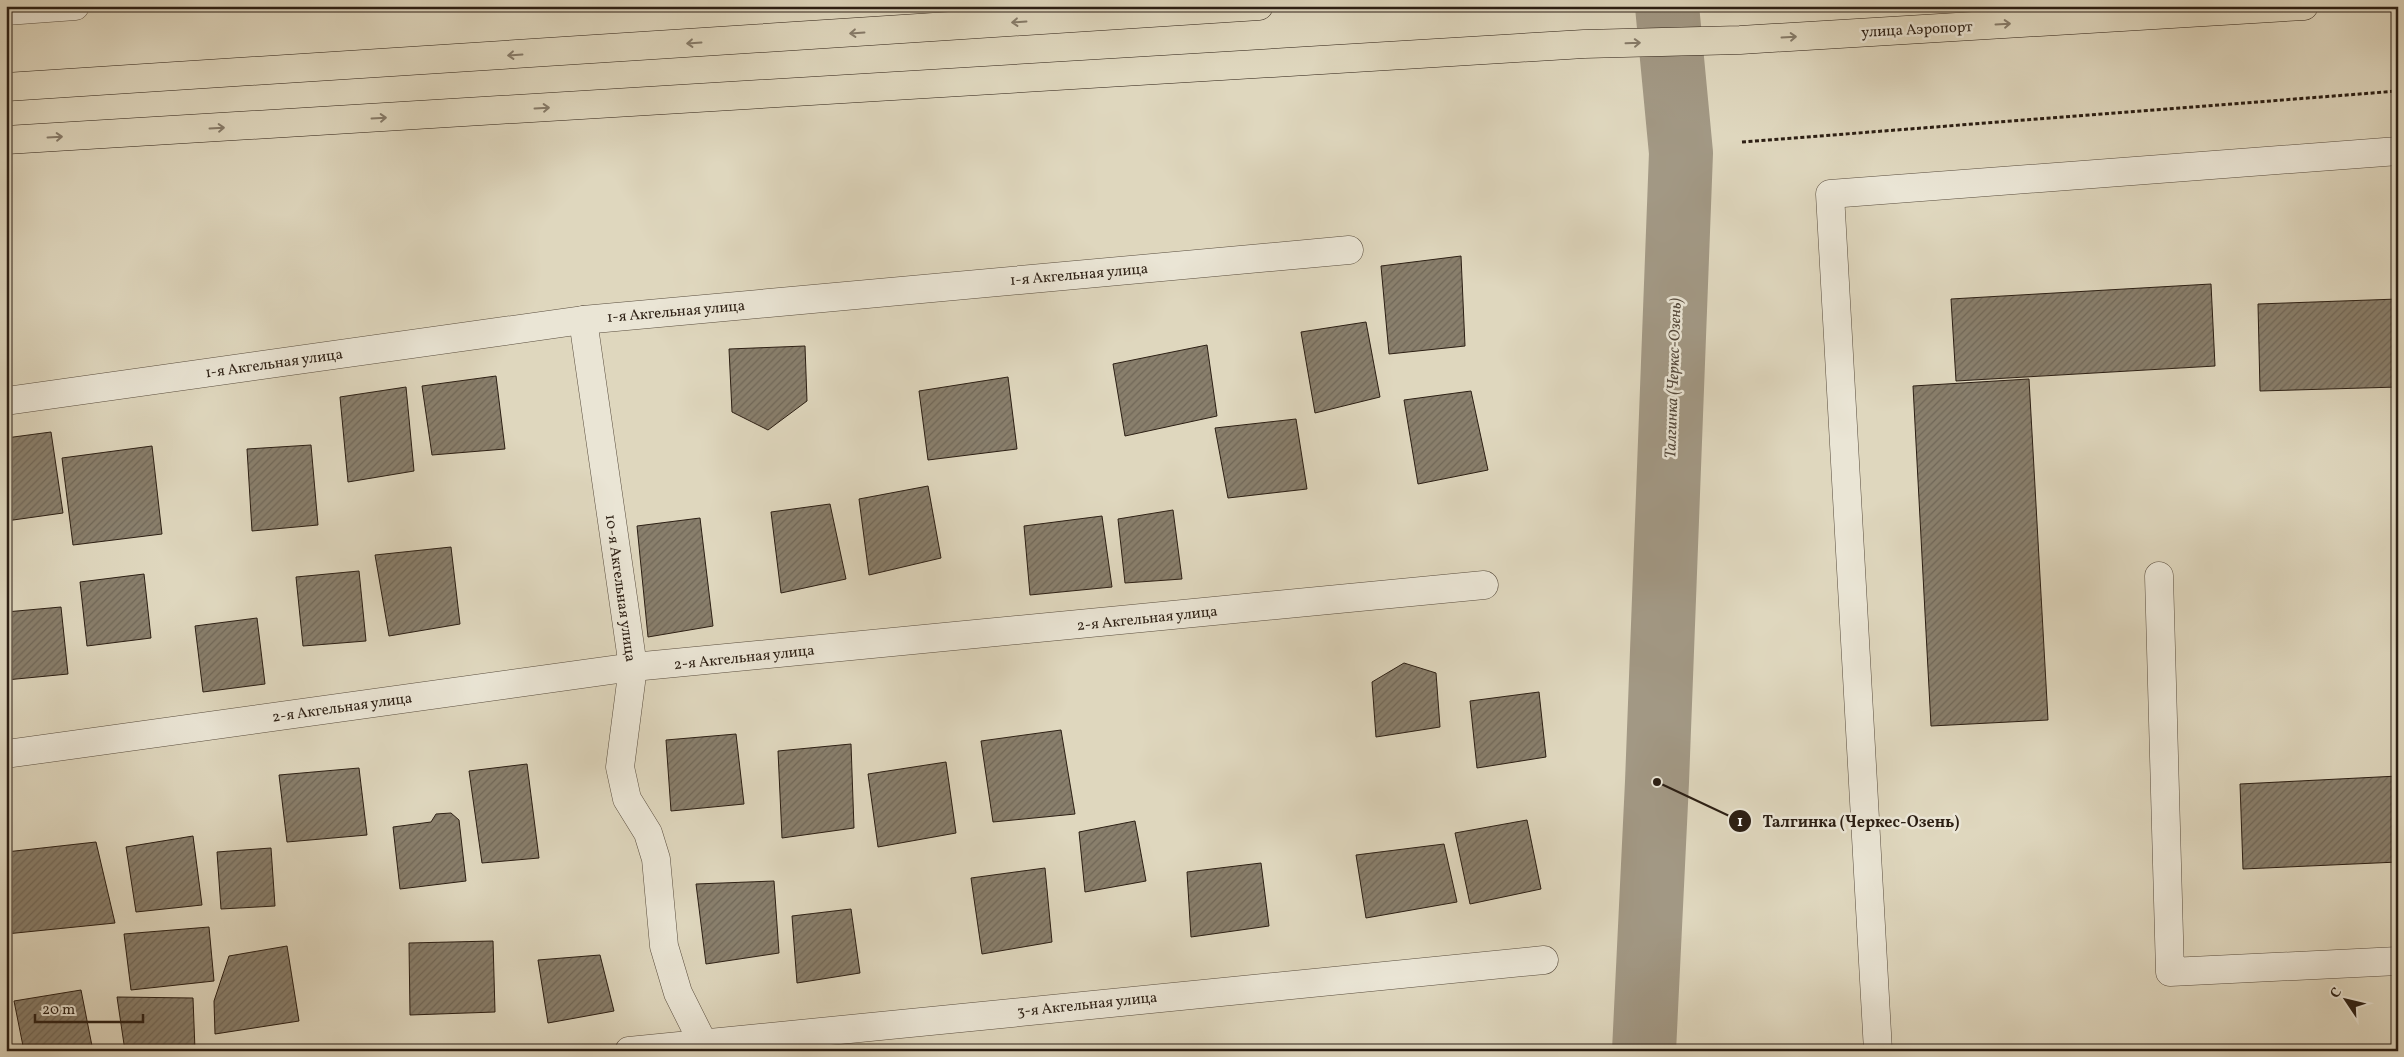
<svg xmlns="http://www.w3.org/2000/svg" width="2404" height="1057" font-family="Vollkorn,serif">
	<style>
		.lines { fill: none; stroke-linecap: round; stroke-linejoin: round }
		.river { stroke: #a29884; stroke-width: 64 }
		.building { fill: url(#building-hatch); stroke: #2c1f14 }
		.minor-casing { stroke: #594d3e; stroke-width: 29 }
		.major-casing { stroke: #2c1f14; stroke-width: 29 }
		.path { stroke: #2c1f14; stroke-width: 3; stroke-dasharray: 4 2.5; stroke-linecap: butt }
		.minor { stroke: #eae5d5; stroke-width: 28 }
		.major { stroke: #dfd7be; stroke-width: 28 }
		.oneway { stroke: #867b69 }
		.labels { text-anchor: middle; stroke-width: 5; stroke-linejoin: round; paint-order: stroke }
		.street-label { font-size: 15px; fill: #2c1f14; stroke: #eae5d5 }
		.water-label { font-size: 16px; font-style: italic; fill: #55493b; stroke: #eae5d5 }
		.leader { fill: none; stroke: #2c1f14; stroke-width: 2 }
		.callout-dot { fill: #2c1f14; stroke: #eae5d5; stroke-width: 2 }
		.mark-label { font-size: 15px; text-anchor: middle; font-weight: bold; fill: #fff }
		.callout-label { font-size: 16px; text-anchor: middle; font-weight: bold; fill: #2c1f14; stroke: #eae5d5; stroke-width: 5; stroke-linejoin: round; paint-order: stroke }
	</style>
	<defs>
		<pattern id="building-hatch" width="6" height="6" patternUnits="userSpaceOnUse" patternTransform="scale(1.25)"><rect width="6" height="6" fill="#897f6c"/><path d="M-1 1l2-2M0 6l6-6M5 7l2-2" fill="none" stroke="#706758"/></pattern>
	</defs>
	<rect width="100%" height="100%" fill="#dfd7be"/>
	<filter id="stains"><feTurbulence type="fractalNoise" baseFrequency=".004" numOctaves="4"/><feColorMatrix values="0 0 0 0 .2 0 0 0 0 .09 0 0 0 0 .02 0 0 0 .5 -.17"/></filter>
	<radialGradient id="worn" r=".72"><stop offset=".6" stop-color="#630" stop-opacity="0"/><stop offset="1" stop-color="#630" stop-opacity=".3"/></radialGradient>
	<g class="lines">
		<!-- river -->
		<polyline class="river" points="1644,1051 1657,782 1681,153 1667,6"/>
	</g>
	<!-- building -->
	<g class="building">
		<polygon points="1461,256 1465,346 1389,354 1381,266"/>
		<polygon points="2211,284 2215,366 1956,381 1951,299"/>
		<polygon points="2398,299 2398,387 2260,391 2258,304"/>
		<polygon points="1366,322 1380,397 1315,413 1301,332"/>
		<polygon points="1207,345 1217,416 1125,436 1113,364"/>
		<polygon points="805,346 807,401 768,430 732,412 729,349"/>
		<polygon points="496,376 505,449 432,455 422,386"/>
		<polygon points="1008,377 1017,449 928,460 919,391"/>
		<polygon points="2029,379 2048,720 1931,726 1913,386"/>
		<polygon points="406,387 414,471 348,482 340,397"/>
		<polygon points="1471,391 1488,470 1418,484 1404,400"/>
		<polygon points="1296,419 1307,489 1228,498 1215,428"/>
		<polygon points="51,432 63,513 6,521 6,438"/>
		<polygon points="311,445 318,525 252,531 247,449"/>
		<polygon points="152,446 162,534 73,545 62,458"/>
		<polygon points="928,486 941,558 869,575 859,499"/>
		<polygon points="830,504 846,579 781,593 771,512"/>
		<polygon points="1173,510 1182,579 1125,583 1118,519"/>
		<polygon points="1102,516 1112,587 1030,595 1024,526"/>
		<polygon points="700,518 713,626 648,637 637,526"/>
		<polygon points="451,547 460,624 389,636 375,555"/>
		<polygon points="359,571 366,641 303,646 296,577"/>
		<polygon points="144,574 151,638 87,646 80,582"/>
		<polygon points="61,607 68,674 6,680 6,612"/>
		<polygon points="257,618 265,684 203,692 195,626"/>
		<polygon points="1404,663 1436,673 1440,727 1376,737 1372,682"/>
		<polygon points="1539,692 1546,757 1477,768 1470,701"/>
		<polygon points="1061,730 1075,814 993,822 981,741"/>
		<polygon points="736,734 744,804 671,811 666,740"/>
		<polygon points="851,744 854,828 782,838 778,751"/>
		<polygon points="946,762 956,833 878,847 868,774"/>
		<polygon points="527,764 539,858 482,863 469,771"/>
		<polygon points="359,768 367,835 287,842 279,775"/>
		<polygon points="2398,776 2398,862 2243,869 2240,784"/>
		<polygon points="451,813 459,820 466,881 400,889 393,827 431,822 436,814"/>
		<polygon points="1527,820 1541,889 1470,904 1455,833"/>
		<polygon points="1135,821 1146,881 1085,892 1079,832"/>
		<polygon points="193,836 202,905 136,912 126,847"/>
		<polygon points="96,842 115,923 6,934 6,852"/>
		<polygon points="1444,844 1457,902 1366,918 1356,855"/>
		<polygon points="271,848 275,906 221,909 217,852"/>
		<polygon points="1261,863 1269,926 1191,937 1187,872"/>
		<polygon points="1045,868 1052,942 982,954 971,878"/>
		<polygon points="774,881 779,953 706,964 696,884"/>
		<polygon points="851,909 860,973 797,983 792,916"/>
		<polygon points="209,927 214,981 131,990 124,934"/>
		<polygon points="493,941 495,1012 410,1015 409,943"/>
		<polygon points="287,946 299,1021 215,1034 214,1001 229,956"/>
		<polygon points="600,955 614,1011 548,1023 538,960"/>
		<polygon points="81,990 93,1051 24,1051 14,1001"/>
		<polygon points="117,997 193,998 195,1050 125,1051"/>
	</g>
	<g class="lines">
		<!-- minor casing -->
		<g class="minor-casing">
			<g id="minor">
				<polyline points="6,11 75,6"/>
				<polyline points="583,320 633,667 620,767 627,799 648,833 656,859 664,946 678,993 707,1051"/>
				<polyline points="6,401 583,320 1349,250"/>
				<polyline points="2159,576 2170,972 2398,961"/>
				<polyline points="6,754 633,667 1484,585"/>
				<polyline points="629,1051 1544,960"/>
				<polyline points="1878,1051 1830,194 2398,151"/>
			</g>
		</g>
		<!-- major casing -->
		<g class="major-casing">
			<g id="major">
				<polyline points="6,87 1259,6"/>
				<polyline points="6,140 1584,44 1740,40 2304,6"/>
			</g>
		</g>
		<!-- path -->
		<polyline class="path" points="1742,142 2398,91"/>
		<!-- minor -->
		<use href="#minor" class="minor"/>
		<!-- major -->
		<use href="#major" class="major"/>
	</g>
	<!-- one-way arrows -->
	<defs><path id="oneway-shaft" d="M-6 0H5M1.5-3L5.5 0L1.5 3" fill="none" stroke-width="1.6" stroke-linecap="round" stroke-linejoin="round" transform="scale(1.25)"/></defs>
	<g class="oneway">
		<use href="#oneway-shaft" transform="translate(1019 22) rotate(176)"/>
		<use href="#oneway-shaft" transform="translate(2003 24) rotate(-3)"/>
		<use href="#oneway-shaft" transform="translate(857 33) rotate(176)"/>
		<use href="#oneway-shaft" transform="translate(1789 37) rotate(-3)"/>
		<use href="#oneway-shaft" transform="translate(694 43) rotate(176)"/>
		<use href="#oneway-shaft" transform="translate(1633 43) rotate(-2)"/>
		<use href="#oneway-shaft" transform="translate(515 55) rotate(176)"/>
		<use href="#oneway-shaft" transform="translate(542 108) rotate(-3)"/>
		<use href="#oneway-shaft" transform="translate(379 118) rotate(-3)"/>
		<use href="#oneway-shaft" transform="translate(217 128) rotate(-3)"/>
		<use href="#oneway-shaft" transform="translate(55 137) rotate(-3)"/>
	</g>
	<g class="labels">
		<!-- street labels -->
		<g class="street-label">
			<text transform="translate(1917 29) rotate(-3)" y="5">улица Аэропорт</text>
			<text transform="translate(1079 274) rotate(-5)" y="5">1-я Акгельная улица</text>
			<text transform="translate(676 311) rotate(-5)" y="5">1-я Акгельная улица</text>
			<text transform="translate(274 363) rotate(-8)" y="5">1-я Акгельная улица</text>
			<text transform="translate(621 588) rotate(82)" y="5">10-я Акгельная улица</text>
			<text transform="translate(1147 618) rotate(-6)" y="5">2-я Акгельная улица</text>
			<text transform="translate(744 657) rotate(-6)" y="5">2-я Акгельная улица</text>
			<text transform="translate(342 707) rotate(-8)" y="5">2-я Акгельная улица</text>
			<text transform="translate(1087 1004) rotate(-6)" y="5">3-я Акгельная улица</text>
		</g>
		<!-- water labels -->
		<g class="water-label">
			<text transform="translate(1672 378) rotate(-88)" y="6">Талгинка (Черкес-Озень)</text>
		</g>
	</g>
	<!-- callouts -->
	<path class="leader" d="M1657 782L1740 821"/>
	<g class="callout-dot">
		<circle cx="1657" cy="782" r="5"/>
		<circle cx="1740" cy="821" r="12"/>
	</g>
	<g class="mark-label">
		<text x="1740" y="826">1</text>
	</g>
	<g class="callout-label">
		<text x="1861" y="827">Талгинка (Черкес-Озень)</text>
	</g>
	<!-- margin -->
	<rect width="2404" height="1057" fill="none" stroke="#dfd7be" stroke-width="25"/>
	<rect x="8" y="8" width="2389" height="1042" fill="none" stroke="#2c1f14" stroke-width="2.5"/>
	<rect x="12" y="12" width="2379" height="1032" fill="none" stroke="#2c1f14"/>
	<!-- north arrow -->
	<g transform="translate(2346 1000) rotate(305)" stroke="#eae5d5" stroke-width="4" paint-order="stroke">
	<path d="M0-4L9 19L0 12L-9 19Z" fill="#2c1f14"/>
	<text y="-8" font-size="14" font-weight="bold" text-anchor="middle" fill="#2c1f14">С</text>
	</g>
	<!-- scale -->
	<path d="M35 1014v8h108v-8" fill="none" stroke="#2c1f14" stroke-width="2.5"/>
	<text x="42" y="1014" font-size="15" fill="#2c1f14" stroke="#eae5d5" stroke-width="4" paint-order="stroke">20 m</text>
	<rect width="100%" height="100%" filter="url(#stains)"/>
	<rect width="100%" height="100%" fill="url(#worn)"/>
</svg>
